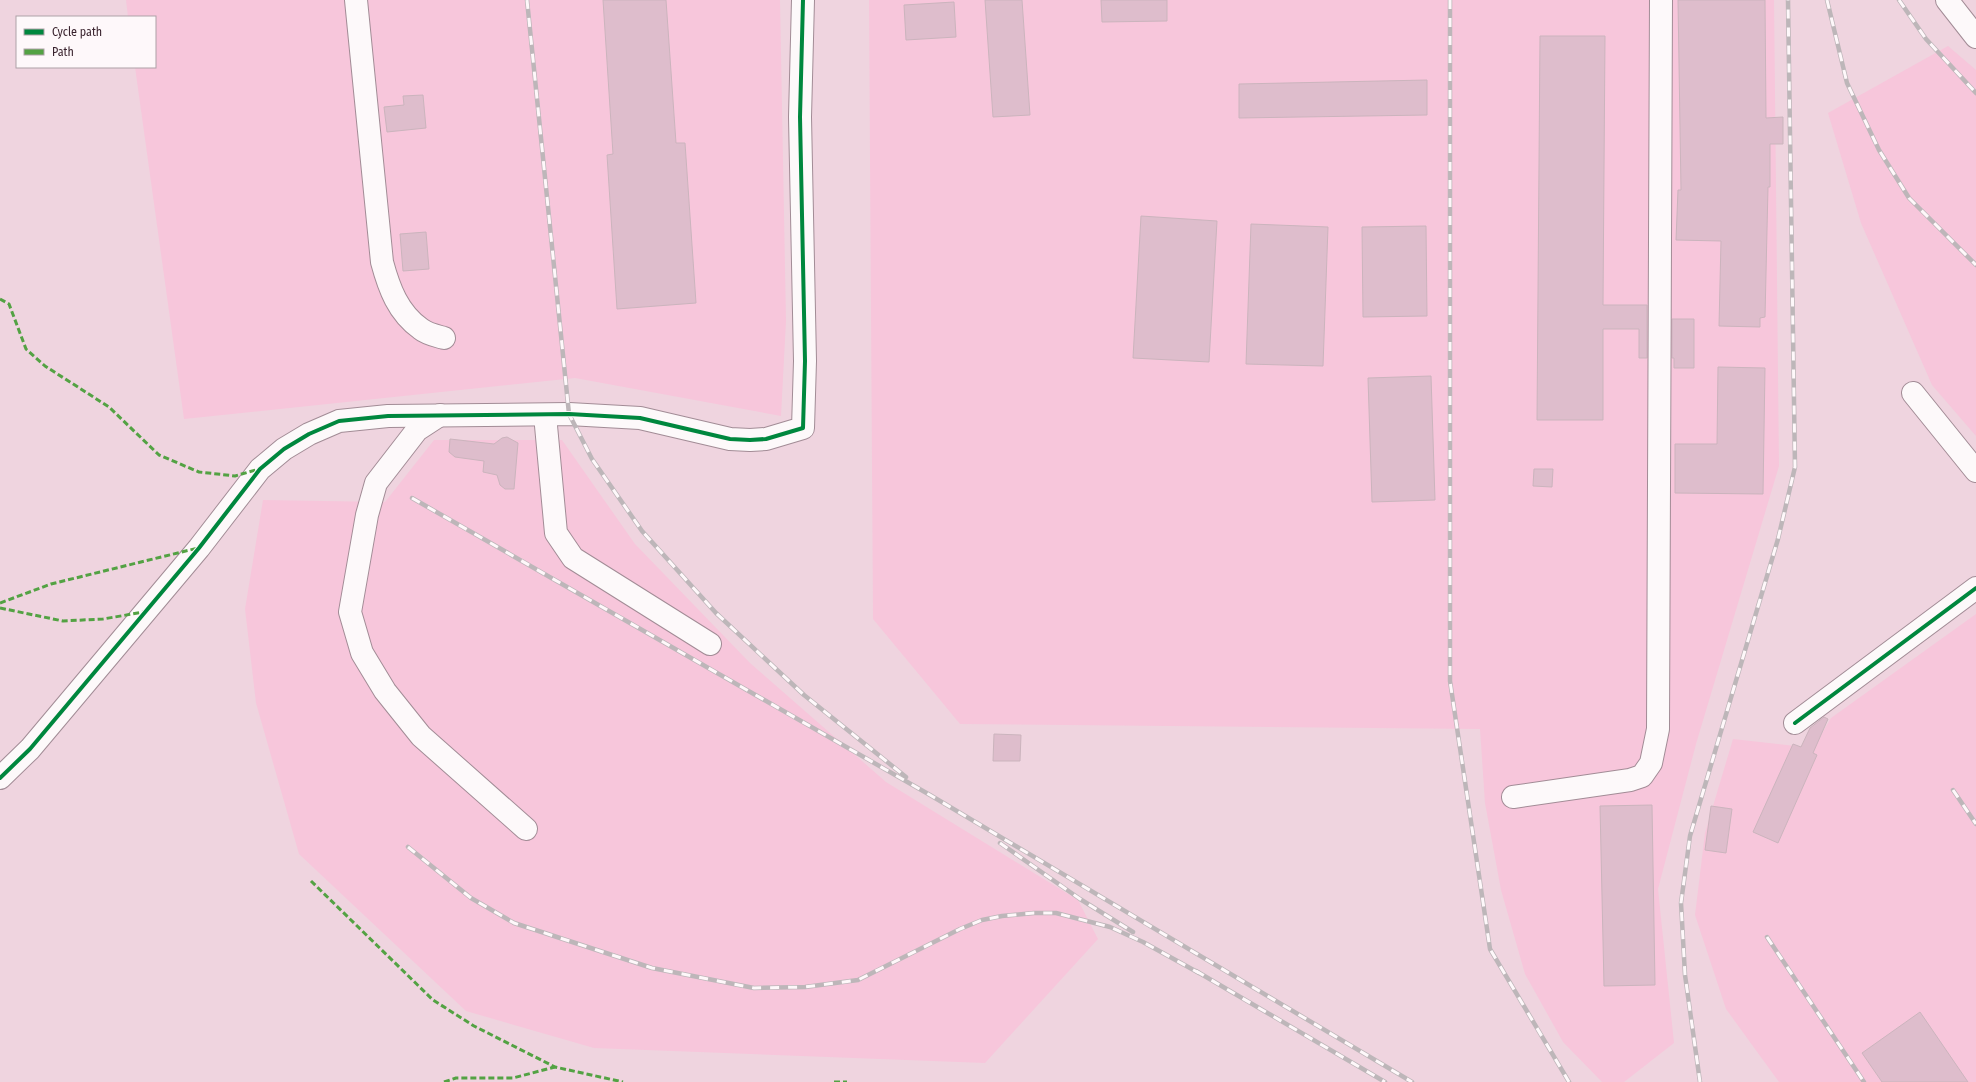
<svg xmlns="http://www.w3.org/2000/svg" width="1976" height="1082" font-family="'Fira Sans Condensed',sans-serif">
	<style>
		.built { fill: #f7c6db }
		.building { fill: #debdcc; stroke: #cbb4bd }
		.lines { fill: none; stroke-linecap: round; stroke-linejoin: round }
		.minor-casing { stroke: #a28c96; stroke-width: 24 }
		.minor { stroke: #fdf9fa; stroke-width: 22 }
		.rail-casing { stroke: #bdb6b9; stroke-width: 4.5 }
		.rail { stroke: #fef8fa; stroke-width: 3; stroke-dasharray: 9; stroke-linecap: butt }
		.quiet { stroke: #53a243; stroke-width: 3; stroke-dasharray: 6 3; stroke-linecap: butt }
		.cycleway-casing { stroke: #fef8fa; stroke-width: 6 }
		.cycleway { stroke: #00873e; stroke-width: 4 }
	</style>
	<rect width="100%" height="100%" fill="#efd4df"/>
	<!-- built -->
	<g class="built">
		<polygon points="126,0 780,0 786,321 781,416 575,378 184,419 135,67 155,67 155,17 128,17"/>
		<polygon points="869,0 1774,0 1779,466 1696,744 1658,889 1674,1043 1624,1082 1602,1082 1563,1042 1525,974 1501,890 1485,803 1480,729 960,724 873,619"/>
		<polygon points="1948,46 1976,70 1976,436 1932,385 1861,223 1828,113"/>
		<polygon points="434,440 562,440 635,544 750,663 886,782 1078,900 1098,939 985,1063 594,1048 466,1011 299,854 256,703 245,609 263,500 385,502"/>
		<polygon points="1976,614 1976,1082 1779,1082 1726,1009 1695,915 1705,833 1733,739 1813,748 1831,718"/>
	</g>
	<!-- building -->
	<g class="building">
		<polygon points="603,0 666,0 676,143 685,143 696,303 617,309 607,155 613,154"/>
		<polygon points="985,0 1022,0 1030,115 993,117"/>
		<polygon points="1101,0 1167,0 1167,21 1102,22"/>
		<polygon points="1678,0 1765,0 1766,118 1783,117 1783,144 1770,144 1770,187 1768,187 1765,317 1760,318 1760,327 1719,326 1721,241 1676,240 1678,190 1681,190"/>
		<polygon points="954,2 956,37 906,40 904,5"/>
		<polygon points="1540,36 1605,36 1603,305 1647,305 1647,358 1639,358 1639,329 1603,329 1603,420 1537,420"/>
		<polygon points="1427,80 1427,115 1239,118 1239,84"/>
		<polygon points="423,95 426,128 387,132 384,107 404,105 403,96"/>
		<polygon points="1141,216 1217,221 1209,362 1133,358"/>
		<polygon points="1251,224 1328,227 1323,366 1246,364"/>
		<polygon points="1426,226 1427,316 1363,317 1362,227"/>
		<polygon points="426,232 429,269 403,271 400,234"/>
		<polygon points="1672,319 1694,319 1694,368 1674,368 1674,358 1672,358"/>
		<polygon points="1718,367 1765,368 1763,494 1675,493 1675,444 1717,444"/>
		<polygon points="1431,376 1435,500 1372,502 1368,378"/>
		<polygon points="507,437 518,443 514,489 505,489 500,485 497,475 483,472 484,461 455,457 449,452 450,439 494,444 502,438"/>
		<polygon points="1534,469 1553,469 1552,487 1533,486"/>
		<polygon points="1824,717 1828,719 1813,753 1817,755 1778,843 1753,832 1793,744 1801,747 1810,728"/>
		<polygon points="994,734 1021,735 1020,761 993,761"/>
		<polygon points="1652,805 1655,985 1604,986 1600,806"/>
		<polygon points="1711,806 1732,809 1726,853 1705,850"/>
		<polygon points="1920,1012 1968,1082 1882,1082 1862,1053"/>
	</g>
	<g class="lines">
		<!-- minor casing -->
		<g class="minor-casing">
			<g id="minor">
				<path d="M356 0 382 262C389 288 398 313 421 329 427 334 437 336 444 338"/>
				<polyline points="1947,0 1976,37"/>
				<polyline points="1913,393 1976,471"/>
				<polyline points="440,415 417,430 376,483 367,515 350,612 362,653 385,691 421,736 526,829"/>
				<polyline points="545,415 556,533 573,558 710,644"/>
				<polyline points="1795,723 1976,588"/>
				<polyline points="0,778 30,749 199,548 260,469 284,449 309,434 339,421 388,416 569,414 640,418 730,439 750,440 766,439 803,428 805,361 800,117 803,0"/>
				<polyline points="1513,797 1630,780 1642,776 1651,763 1658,729 1661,0"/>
			</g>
		</g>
		<!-- minor -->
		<use href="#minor" class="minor"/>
		<!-- rail casing -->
		<g class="rail-casing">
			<g id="rail">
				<polyline points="527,0 569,414 592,459 642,531 716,613 804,695 906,777"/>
				<polyline points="1450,0 1450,681 1490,949 1569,1082"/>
				<polyline points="1827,0 1847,83 1879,150 1909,198 1976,265"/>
				<polyline points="1899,0 1926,39 1976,93"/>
				<polyline points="412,498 930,795 1412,1082"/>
				<polyline points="1953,790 1976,824"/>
				<polyline points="1000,843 1080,899 1133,932"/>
				<polyline points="408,847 471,898 514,923 652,968 754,988 805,987 858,980 960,929 982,920 1002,916 1034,913 1056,913 1110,927 1143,942 1199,973"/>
				<polyline points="1767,937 1864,1082"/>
				<polyline points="1196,971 1385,1082"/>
				<polyline points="1700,1082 1685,975 1681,903 1690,836 1778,539 1795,467 1788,0"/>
			</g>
		</g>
		<!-- rail -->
		<use href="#rail" class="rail"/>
		<!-- quiet -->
		<g class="quiet">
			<polyline points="0,299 9,304 26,349 45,366 109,407 159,455 199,472 235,476 259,469"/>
			<polyline points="0,603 51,584 198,548"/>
			<polyline points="0,608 63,621 103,619 144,612"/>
			<polyline points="311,881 433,1000 474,1026 555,1067 623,1082"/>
			<polyline points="444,1082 456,1078 513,1078 555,1067"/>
			<polyline points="834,1082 847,1082"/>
		</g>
		<!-- cycleway casing -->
		<g class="cycleway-casing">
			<g id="cycleway">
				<polyline points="1795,723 1976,588"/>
				<polyline points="0,778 30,749 199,548 260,469 284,449 309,434 339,421 388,416 569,414 640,418 730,439 750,440 766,439 803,428 805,361 800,117 803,0"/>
			</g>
		</g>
		<!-- cycleway -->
		<use href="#cycleway" class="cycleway"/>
	</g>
	<!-- legend -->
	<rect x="16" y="16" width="140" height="52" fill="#fef8fa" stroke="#aea1a7"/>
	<rect x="24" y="29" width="20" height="6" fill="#00873e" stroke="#aea1a7"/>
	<text x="52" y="36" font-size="12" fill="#361f2a">Cycle path</text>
	<rect x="24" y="49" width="20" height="6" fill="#53a243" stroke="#aea1a7"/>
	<text x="52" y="56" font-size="12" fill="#361f2a">Path</text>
</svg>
